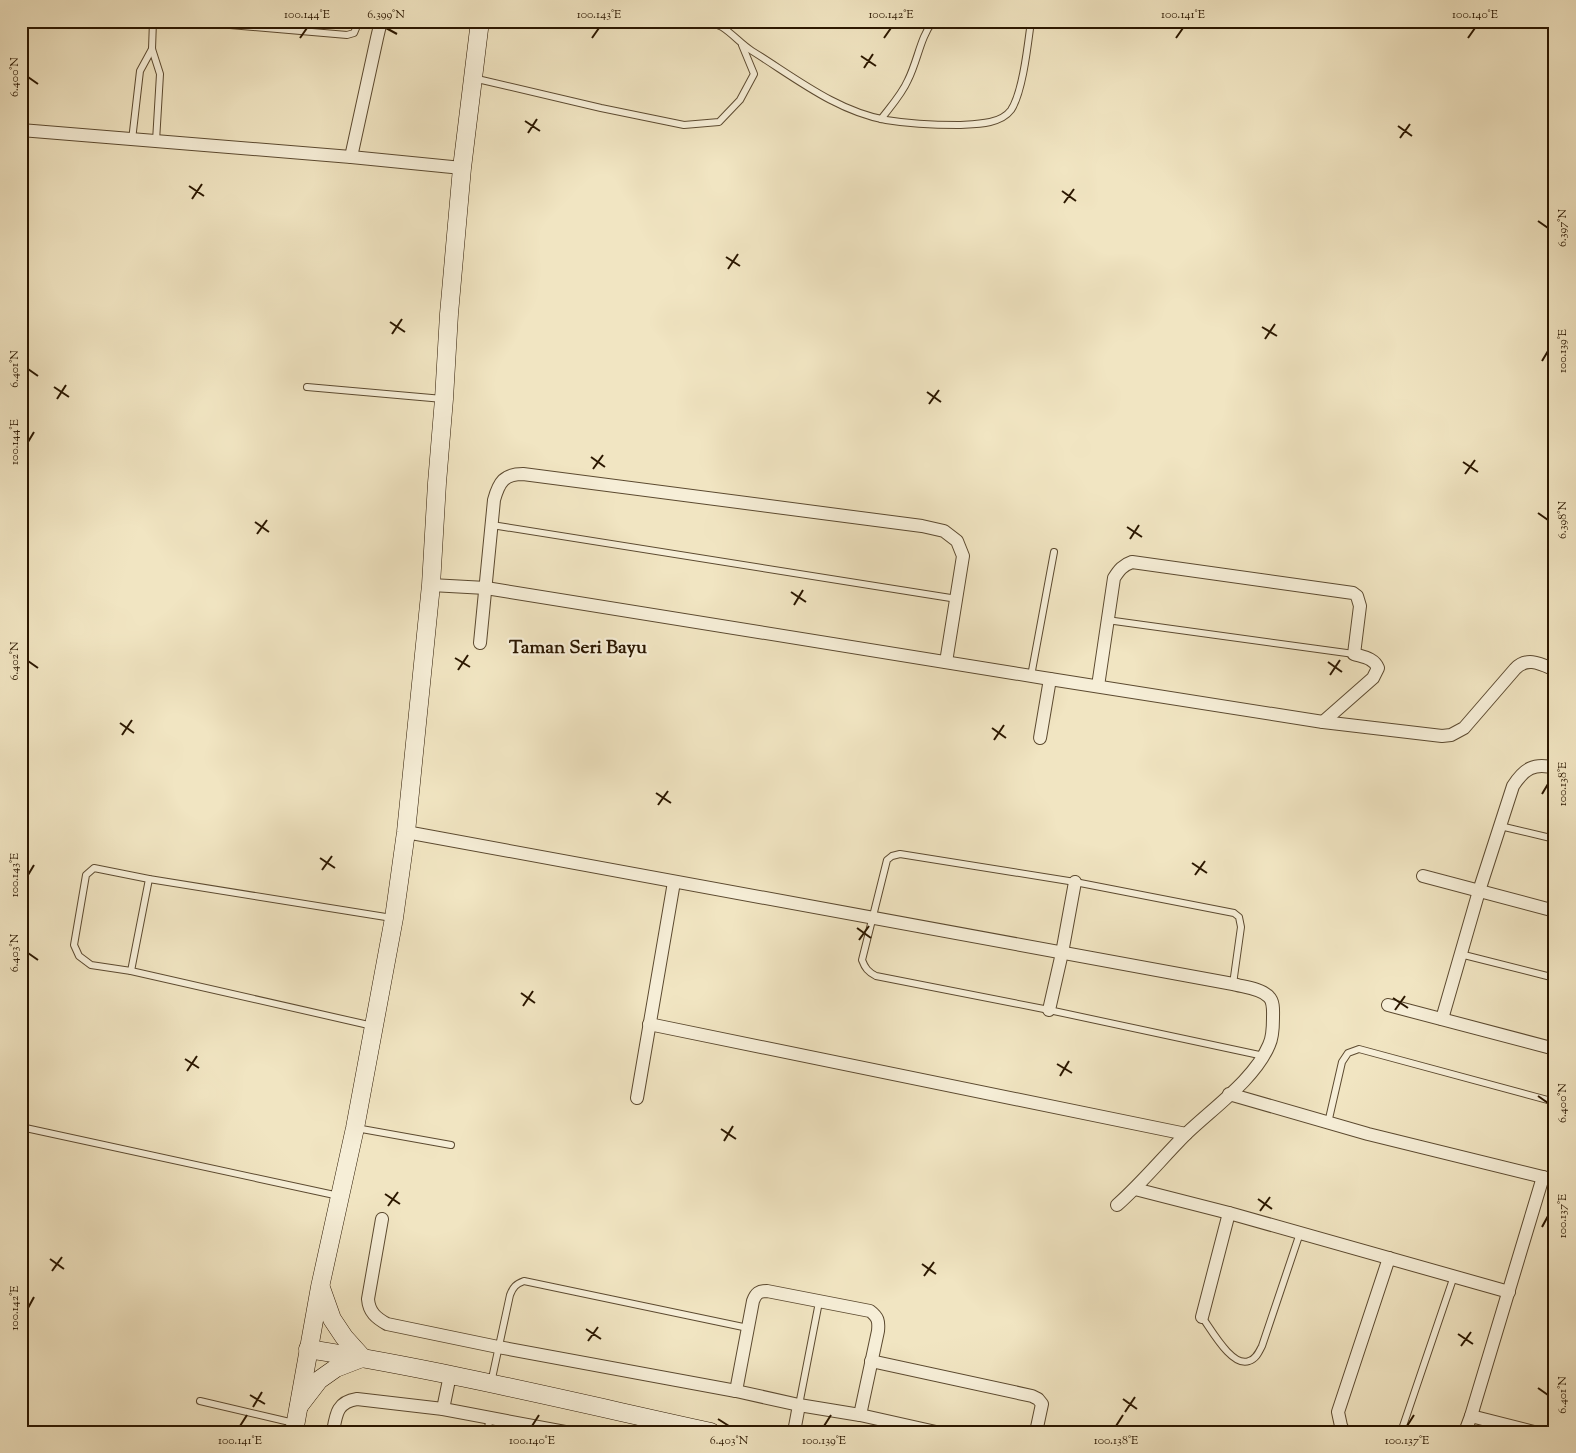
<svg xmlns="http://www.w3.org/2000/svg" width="1576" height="1453" font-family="'Sorts Mill Goudy',serif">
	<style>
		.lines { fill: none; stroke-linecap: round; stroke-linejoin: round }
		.lane-casing { stroke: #5c4a30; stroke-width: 8 }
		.street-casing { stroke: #5c4a30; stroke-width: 14 }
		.secondary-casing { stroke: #2b1700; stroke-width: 19 }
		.lane { stroke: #f6eed7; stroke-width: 6 }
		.street { stroke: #f6eed7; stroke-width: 12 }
		.secondary { stroke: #f6eed7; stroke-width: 18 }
		.ticks { fill: none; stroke: #2b1700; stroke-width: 2 }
		.labels { text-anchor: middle; stroke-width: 4.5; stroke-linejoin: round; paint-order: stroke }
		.neighbourhood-label { font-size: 19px; font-weight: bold; fill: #2b1700; stroke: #f6eed7 }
		.neatline { fill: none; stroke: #2b1700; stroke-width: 2 }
		.ticks-label { font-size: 12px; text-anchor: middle; fill: #2b1700 }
	</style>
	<rect width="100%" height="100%" fill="#f1e5c2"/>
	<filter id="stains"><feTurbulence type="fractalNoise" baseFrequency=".004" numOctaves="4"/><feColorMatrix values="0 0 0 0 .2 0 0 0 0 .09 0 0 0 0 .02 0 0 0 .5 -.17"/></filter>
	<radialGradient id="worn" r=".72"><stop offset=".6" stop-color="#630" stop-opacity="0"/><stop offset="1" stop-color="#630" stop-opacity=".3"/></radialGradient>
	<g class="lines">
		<!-- lane casing -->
		<g class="lane-casing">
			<g id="lane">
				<polyline points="153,21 152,49 160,74 156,141"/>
				<polyline points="183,21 347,35 354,33 359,21"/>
				<path d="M708 21C713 23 718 25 722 27 733 34 741 44 752 51 794 77 836 111 886 120 910 124 934 125 958 125 974 124 1000 125 1011 110 1023 92 1028 43 1031 21"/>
				<polyline points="473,78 601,108 684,125 719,122 740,100 754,74 742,45"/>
				<path d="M881 119C891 106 902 94 908 80 918 60 920 38 933 21"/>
				<polyline points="132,140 140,71 152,49"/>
				<polyline points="307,387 443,399"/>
				<polyline points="492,525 957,599"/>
				<polyline points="1107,620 1354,654"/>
				<polyline points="1031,676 1054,552"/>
				<polyline points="1500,826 1555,839"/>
				<polyline points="1460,954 1555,978"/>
				<polyline points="131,971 149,879"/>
				<path d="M1233 984 1241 927 1239 917 1234 913 1075 882 900 854 892 856 887 860 862 960C865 968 868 972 876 976L1049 1010 1264 1056"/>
				<polyline points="373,1026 131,971 91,965 79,956 74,945 86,875 94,868 149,879 392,918"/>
				<polyline points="1328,1123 1342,1062 1348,1053 1359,1049 1555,1102"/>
				<polyline points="21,1127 339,1196"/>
				<polyline points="356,1128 451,1145"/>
				<path d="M1202 1317C1211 1329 1232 1368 1249 1361 1256 1359 1259 1352 1262 1346L1300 1233"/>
				<path d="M491 1383 510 1295C513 1287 516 1284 524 1281L748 1328"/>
				<polyline points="200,1401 294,1423"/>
				<polyline points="799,1405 819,1302"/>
				<polyline points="487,1432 490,1418"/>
				<polyline points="1401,1432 1454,1276"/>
			</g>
		</g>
		<!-- street casing -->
		<g class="street-casing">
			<g id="street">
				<polyline points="21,130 351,157 462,168"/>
				<polyline points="351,157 377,38 381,21"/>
				<path d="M431 585 486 588 1050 679 1323 722 1442 736 1451 735 1464 728 1515 669C1527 656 1541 664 1555 670"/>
				<path d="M480 643 494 500C499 482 504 474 523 474L922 526 944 531 957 541 963 556 946 662"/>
				<path d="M1098 686 1114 578C1119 570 1123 565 1132 562L1353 593 1357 596 1360 606 1354 654C1363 657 1374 658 1378 668L1373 678 1323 722"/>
				<polyline points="1040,738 1050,679"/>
				<path d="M406 832 1233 984C1243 987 1261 988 1269 997 1274 1002 1273 1011 1273 1018 1273 1026 1273 1037 1269 1045 1255 1079 1213 1108 1186 1134 1163 1157 1142 1183 1117 1205"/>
				<polyline points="1423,876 1555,911"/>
				<polyline points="1388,1005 1555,1049"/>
				<polyline points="1049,1010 1062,953 1075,882"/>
				<path d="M1442 1019 1479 891 1513 786C1524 769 1534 762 1555 768"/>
				<polyline points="649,1024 1186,1134"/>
				<polyline points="1229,1094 1368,1134 1555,1180"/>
				<polyline points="637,1098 674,882"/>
				<polyline points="1135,1189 1229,1213 1509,1292"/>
				<path d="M382 1219 368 1299C369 1312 376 1318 387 1324L498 1347 736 1391 799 1405 860 1415 936 1432"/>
				<polyline points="1202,1317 1229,1213"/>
				<polyline points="871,1361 1032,1396 1038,1399 1042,1404 1036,1432"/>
				<path d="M736 1391 753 1301C756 1293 759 1291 767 1291L870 1311C878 1317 879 1321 878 1331L860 1415"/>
				<polyline points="443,1409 450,1375"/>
				<polyline points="1471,1416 1534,1432"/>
				<path d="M333 1432C336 1414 337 1402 357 1399L443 1409 565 1432"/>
				<polyline points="794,1432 799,1405"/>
				<polyline points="1344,1432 1341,1426 1338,1412 1389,1258"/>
				<polyline points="1465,1432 1471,1416 1543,1177"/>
			</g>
		</g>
		<!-- secondary casing -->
		<g class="secondary-casing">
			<g id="secondary">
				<polyline points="321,1288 332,1319 344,1337 362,1357"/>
				<path d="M308 1349C443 1370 578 1403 711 1432"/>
				<polyline points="299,1406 319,1380 336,1368 362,1358"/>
				<polyline points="294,1432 320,1287 355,1128 394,918 406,832 431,585 437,483 444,399 449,314 462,168 480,21"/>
			</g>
		</g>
		<!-- lane -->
		<use href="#lane" class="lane"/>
		<!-- street -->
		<use href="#street" class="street"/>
		<!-- secondary -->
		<use href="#secondary" class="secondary"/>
	</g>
	<!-- ticks -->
	<path class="ticks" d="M386 28 397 34M300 38 307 28M592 38 599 28M884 38 891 28M1176 38 1183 28M1468 38 1475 28M861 56 876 66M864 68 873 54M28 77 38 84M525 121 540 131M1398 126 1412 136M528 133 537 119M1400 138 1410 124M189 186 204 196M1062 191 1076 201M192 199 202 184M1064 203 1074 189M1538 221 1548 228M726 257 740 266M728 269 738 254M390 322 405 332M1262 327 1277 336M392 334 402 319M1265 339 1275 324M1542 361 1548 351M28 369 38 376M54 387 69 397M927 392 941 402M57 399 66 385M929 404 939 390M28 442 34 432M591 457 605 467M1463 462 1478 472M593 469 603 455M1465 474 1475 460M1538 513 1548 520M255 522 269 532M1127 527 1142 537M257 534 267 520M1130 539 1139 525M791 592 806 602M794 605 803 590M455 658 470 667M28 661 38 668M1328 662 1342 672M458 670 468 655M1330 675 1340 660M120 723 134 733M992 728 1006 738M122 735 132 720M994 740 1004 725M656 793 671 803M1542 794 1548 784M658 805 668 791M320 858 335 868M1192 863 1207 873M322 870 332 856M28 875 34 865M1195 875 1205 861M857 928 871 938M859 940 869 926M28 953 38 960M521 993 535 1003M1393 998 1408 1008M523 1006 533 991M1395 1010 1405 996M185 1059 199 1068M1057 1064 1072 1073M187 1071 197 1056M1060 1076 1069 1061M1538 1096 1548 1103M721 1129 736 1139M724 1141 733 1126M385 1194 400 1204M1258 1199 1272 1209M388 1206 398 1192M1260 1211 1270 1197M1542 1227 1548 1216M50 1259 64 1269M922 1264 936 1274M52 1271 62 1257M924 1276 934 1262M28 1308 34 1297M586 1329 601 1339M1458 1334 1473 1344M588 1341 598 1327M1461 1346 1471 1332M1538 1388 1548 1395M250 1395 265 1404M1123 1399 1137 1409M253 1407 262 1392M1125 1412 1135 1397M718 1419 729 1426M240 1426 247 1415M532 1426 539 1415M824 1426 831 1415M1116 1426 1123 1415M1407 1426 1414 1415"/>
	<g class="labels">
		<!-- neighbourhood labels -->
		<g class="neighbourhood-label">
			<text x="578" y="653">Taman Seri Bayu</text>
		</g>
	</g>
	<!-- margin -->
	<rect width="1576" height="1453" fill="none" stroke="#f1e5c2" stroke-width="55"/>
	<rect x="28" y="28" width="1520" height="1398" class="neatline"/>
	<g class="ticks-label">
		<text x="307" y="18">100.144°E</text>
		<text x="386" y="18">6.399°N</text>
		<text x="599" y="18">100.143°E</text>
		<text x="891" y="18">100.142°E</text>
		<text x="1183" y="18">100.141°E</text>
		<text x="1475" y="18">100.140°E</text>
		<text transform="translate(14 77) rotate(-90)" y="4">6.400°N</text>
		<text transform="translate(1562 228) rotate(-90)" y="4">6.397°N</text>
		<text transform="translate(1562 351) rotate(-90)" y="4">100.139°E</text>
		<text transform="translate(14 369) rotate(-90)" y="4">6.401°N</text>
		<text transform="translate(14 442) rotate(-90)" y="4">100.144°E</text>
		<text transform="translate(1562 520) rotate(-90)" y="4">6.398°N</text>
		<text transform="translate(14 661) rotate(-90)" y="4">6.402°N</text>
		<text transform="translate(1562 784) rotate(-90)" y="4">100.138°E</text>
		<text transform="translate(14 875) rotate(-90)" y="4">100.143°E</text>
		<text transform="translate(14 953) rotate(-90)" y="4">6.403°N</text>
		<text transform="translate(1562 1103) rotate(-90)" y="4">6.400°N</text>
		<text transform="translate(1562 1216) rotate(-90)" y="4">100.137°E</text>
		<text transform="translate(14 1308) rotate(-90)" y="4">100.142°E</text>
		<text transform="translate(1562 1395) rotate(-90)" y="4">6.401°N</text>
		<text x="240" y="1444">100.141°E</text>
		<text x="532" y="1444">100.140°E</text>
		<text x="729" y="1444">6.403°N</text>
		<text x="824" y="1444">100.139°E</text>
		<text x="1116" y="1444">100.138°E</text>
		<text x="1407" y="1444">100.137°E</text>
	</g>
	<rect width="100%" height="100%" filter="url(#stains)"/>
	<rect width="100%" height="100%" fill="url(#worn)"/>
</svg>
